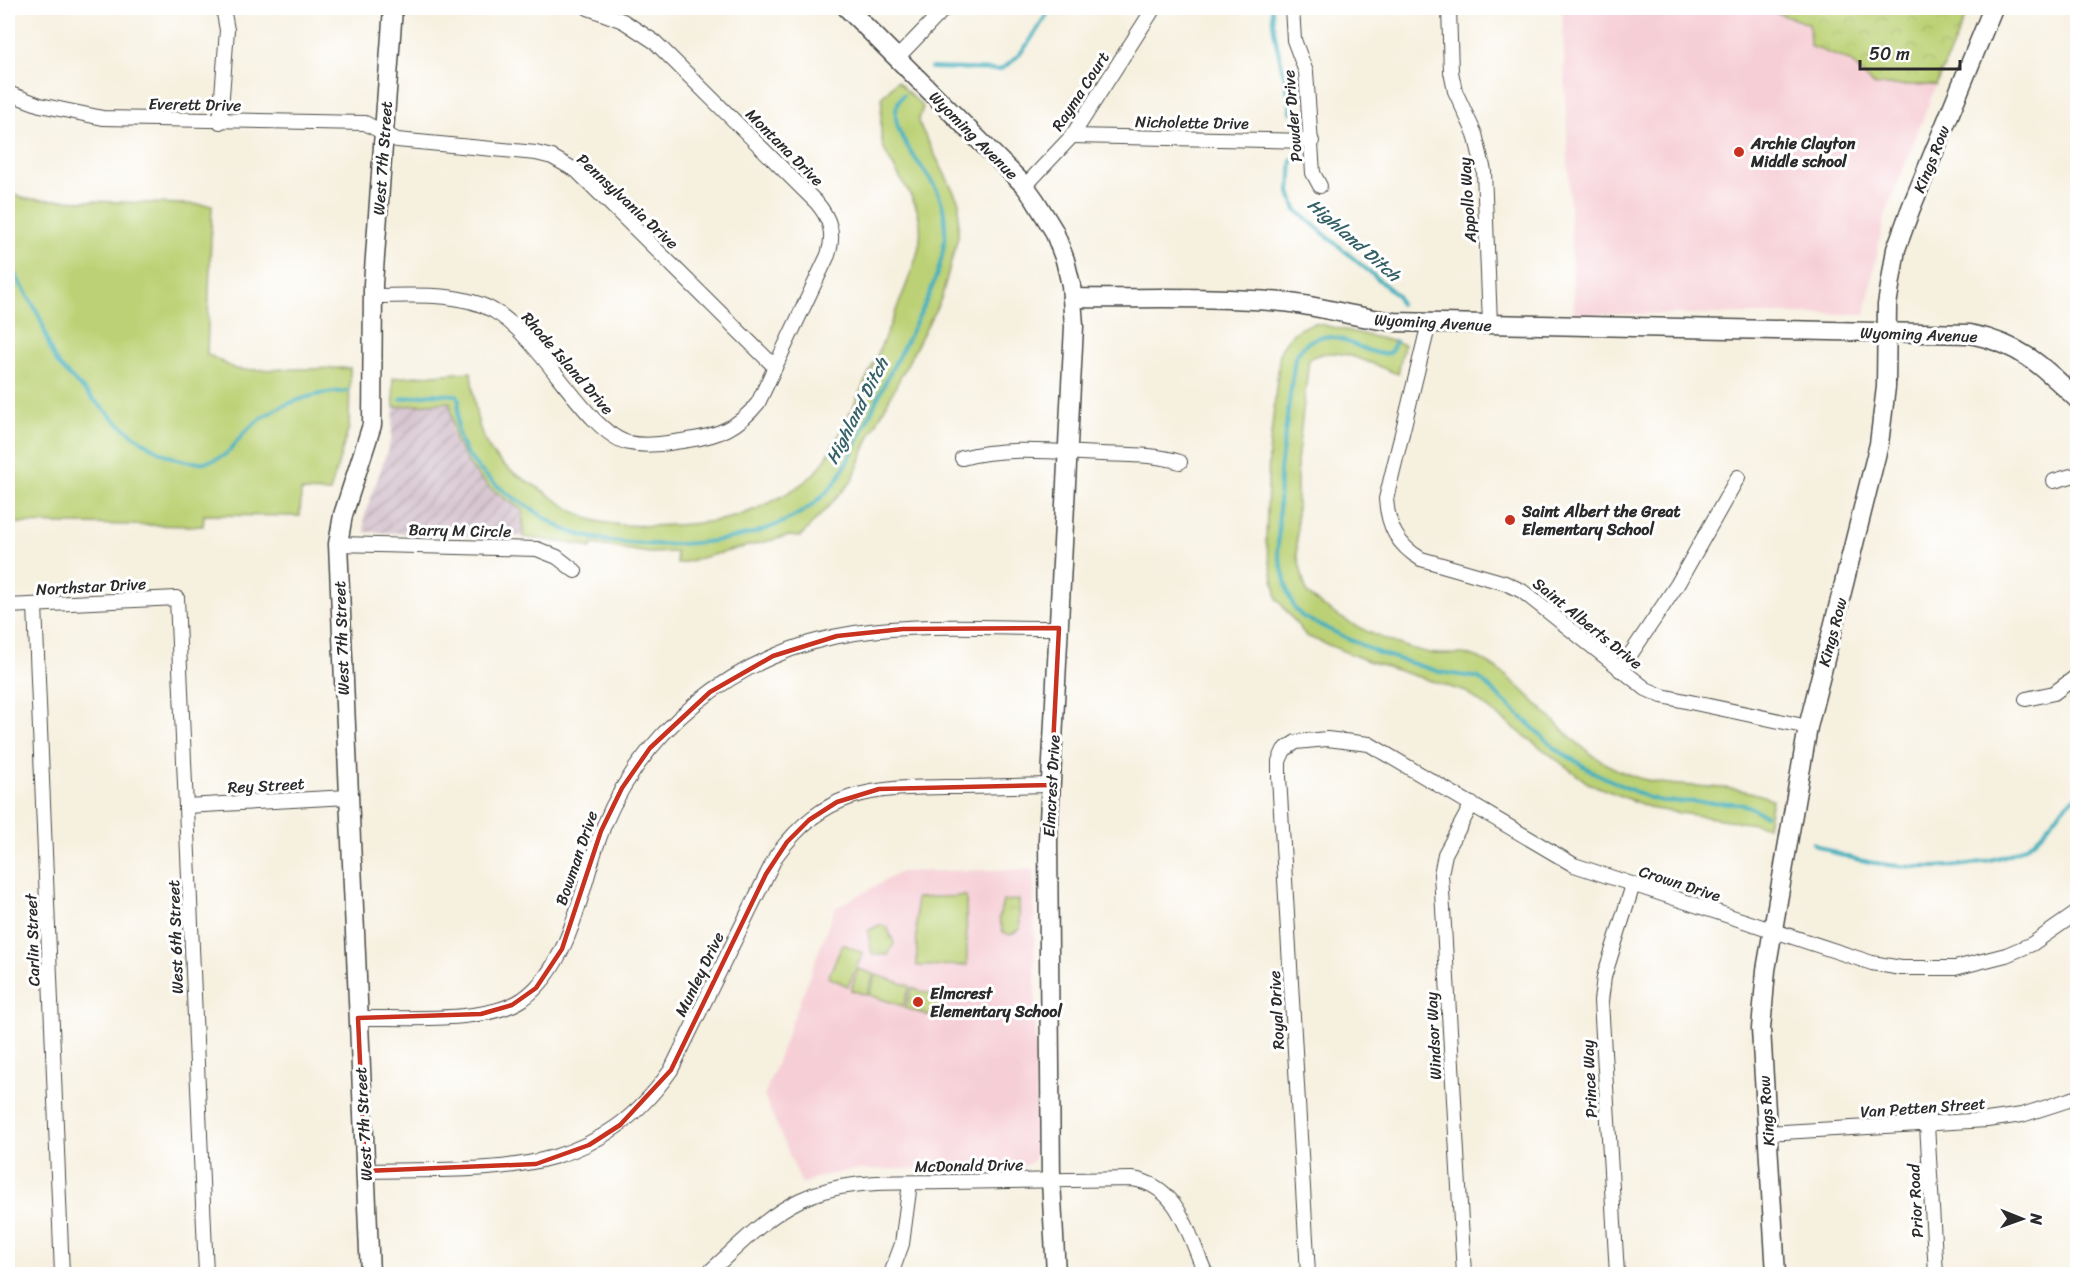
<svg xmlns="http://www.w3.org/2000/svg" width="2085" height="1282" font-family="Sriracha,sans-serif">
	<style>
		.built { fill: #f6cfd6 }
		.industrial { fill: url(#industrial-furrows) }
		.grass { fill: #bcd174; stroke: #747e50; stroke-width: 1.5 }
		.park { fill: url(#park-crowns); stroke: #747e50; stroke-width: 1.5 }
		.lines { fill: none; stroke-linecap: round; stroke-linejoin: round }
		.stream { stroke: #42b0be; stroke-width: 4 }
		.street-casing { stroke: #494946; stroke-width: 16 }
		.secondary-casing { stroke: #494946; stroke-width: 21 }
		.street { stroke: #fff; stroke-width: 14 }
		.secondary { stroke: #fff; stroke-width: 18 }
		.marked { fill: none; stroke: #c8321e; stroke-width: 4.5; stroke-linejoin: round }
		.poi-dot { fill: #c8321e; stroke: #fff; stroke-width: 2 }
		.labels { text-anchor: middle; stroke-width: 6; stroke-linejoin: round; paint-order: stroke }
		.street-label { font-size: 16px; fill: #2b2b2b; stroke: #fff }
		.poi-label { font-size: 16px; font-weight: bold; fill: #2b2b2b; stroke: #fff; text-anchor: start }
		.water-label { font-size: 18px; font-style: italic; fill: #346066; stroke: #fff }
	</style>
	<defs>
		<pattern id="industrial-furrows" width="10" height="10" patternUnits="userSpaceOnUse" patternTransform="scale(1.5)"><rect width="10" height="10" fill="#d1bdc9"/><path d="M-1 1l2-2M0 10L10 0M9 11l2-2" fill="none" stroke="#aa9aa3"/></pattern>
		<pattern id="park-crowns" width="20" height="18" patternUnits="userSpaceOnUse" patternTransform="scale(1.5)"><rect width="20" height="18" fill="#bcd174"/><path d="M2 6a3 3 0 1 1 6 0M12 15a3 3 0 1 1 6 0" fill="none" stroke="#a2b465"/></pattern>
	</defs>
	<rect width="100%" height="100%" fill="#fff"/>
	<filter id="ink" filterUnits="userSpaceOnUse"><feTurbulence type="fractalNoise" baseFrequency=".0167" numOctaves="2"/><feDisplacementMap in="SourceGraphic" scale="12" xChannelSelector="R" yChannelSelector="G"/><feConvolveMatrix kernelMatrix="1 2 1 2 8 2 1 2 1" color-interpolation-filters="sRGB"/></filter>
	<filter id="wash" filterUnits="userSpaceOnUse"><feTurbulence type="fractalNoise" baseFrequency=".008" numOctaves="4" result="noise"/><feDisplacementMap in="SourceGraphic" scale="24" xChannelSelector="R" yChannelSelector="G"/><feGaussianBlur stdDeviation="1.35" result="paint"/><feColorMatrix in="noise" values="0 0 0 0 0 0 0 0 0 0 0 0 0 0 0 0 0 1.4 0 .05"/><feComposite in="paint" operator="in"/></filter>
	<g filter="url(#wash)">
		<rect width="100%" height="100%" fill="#f6f0df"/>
		<!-- built -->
		<g class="built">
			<polygon points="1562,8 1762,8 1809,24 1811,46 1850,61 1873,85 1936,85 1884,219 1865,314 1574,314"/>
			<polygon points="1034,869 1037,1147 1034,1161 1022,1167 852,1170 818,1177 802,1184 764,1096 835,908 901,872"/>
		</g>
		<!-- industrial -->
		<polygon class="industrial" points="447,400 451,407 452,433 490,488 523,511 523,537 365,532 364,518 391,440 394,407"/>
		<!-- grass -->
		<g class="grass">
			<path d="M897 81 923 107 918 122 959 202 958 237 941 299 870 436 852 481 800 537 788 536 677 564 676 552 649 553 592 544 591 549 582 545 523 537V511L490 488 471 468 455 440 450 402 394 407 393 378 471 372C474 398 475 429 491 451 502 467 520 477 537 487 553 497 570 511 587 518 619 531 707 526 740 515 764 507 793 492 812 476 836 456 909 287 918 251 929 206 902 187 885 151 878 137 882 113 882 97Z"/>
			<polygon points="8,192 26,199 212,205 207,354 235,369 247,370 350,368 349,427 330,492 301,491 300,516 204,515 203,526 8,523"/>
			<path d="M1315 323 1400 343 1404 345 1398 374C1372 365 1336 342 1309 359L1297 462V554L1307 594C1343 623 1384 642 1429 653 1444 656 1465 651 1479 658 1534 687 1568 753 1630 775 1679 793 1723 779 1772 799L1767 826 1654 809 1588 783 1466 692 1368 661 1306 636 1277 599 1266 542 1269 454 1280 352C1288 335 1297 328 1315 323Z"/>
			<polygon points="966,896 967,965 917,966 916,898"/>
			<polygon points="843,944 863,953 848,986 828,977"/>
			<polygon points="858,969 874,974 867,995 851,990"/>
			<polygon points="876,975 910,986 903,1006 869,995"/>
			<polygon points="912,988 946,999 939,1019 905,1008"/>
		</g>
		<!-- park -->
		<g class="park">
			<polygon points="1762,8 1969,8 1936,85 1873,85 1850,61 1810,46 1809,24"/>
			<polygon points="1019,900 1020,929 1010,935 1003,932 999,918 1003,901"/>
			<polygon points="879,925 887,927 894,943 888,955 872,955 868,931"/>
		</g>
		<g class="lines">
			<!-- stream -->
			<g class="stream">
				<path d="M1272 8C1273 44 1287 76 1291 112"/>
				<path d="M931 68 999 70C1023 59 1037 28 1051 8"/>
				<polyline points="1292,159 1290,192 1296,210 1397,295 1400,304"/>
				<path d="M8 263C19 282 31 299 40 318 46 332 48 348 56 361 63 371 75 381 84 390 115 421 175 482 223 456 233 450 239 437 248 429 274 405 312 392 348 391"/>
				<path d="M1396 341 1390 353C1361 360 1323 309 1295 358L1280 470 1278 551 1288 593 1295 609 1303 617 1376 652 1440 672 1479 678 1556 749 1595 773 1649 798 1662 801 1733 803 1748 806 1765 815"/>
				<path d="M401 399 431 394 457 395 459 400C458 412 456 425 459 436 465 463 504 493 527 506 542 515 557 528 574 533 634 552 739 548 795 516 808 509 823 497 833 485 846 468 854 448 863 429 877 399 891 369 907 340 929 297 958 243 939 195 928 168 877 125 903 95"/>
				<path d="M1813 843C1864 872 1963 875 2018 851 2044 839 2055 811 2078 795"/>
			</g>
		</g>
	</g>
	<g filter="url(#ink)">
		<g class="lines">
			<!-- street casing -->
			<g class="street-casing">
				<g id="street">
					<polyline points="1292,8 1294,40 1306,72 1313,173 1320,186"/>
					<polyline points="1449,8 1451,72 1455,91 1475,134 1484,171 1490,324"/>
					<polyline points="897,58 945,8"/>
					<polyline points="8,93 40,105 103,118 365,123 397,140 536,153 552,157 577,171 775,367"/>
					<polyline points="220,122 227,30 223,8"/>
					<polyline points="1072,136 1312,141"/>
					<polyline points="1025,186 1072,136 1154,8"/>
					<path d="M372 296C410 296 460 291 494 311 541 337 587 434 629 443 648 447 669 443 688 440 718 436 739 427 758 403L828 255C835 234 830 218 816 202L655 42 623 21 588 8"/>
					<path d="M1429 323 1386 499C1388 526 1397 545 1421 559L1505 583 1522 591 1646 689 1662 696 1808 727"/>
					<path d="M962 458C1005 446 1057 452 1101 454 1128 455 1155 454 1180 462"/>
					<polyline points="2054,481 2078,474"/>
					<polyline points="338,544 537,549 557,557 575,571"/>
					<polyline points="35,605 62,1274"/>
					<polyline points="8,606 177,598 206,1274"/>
					<polyline points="1620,670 1677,585 1738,477"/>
					<polyline points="2026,699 2054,693 2078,675"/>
					<polyline points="186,806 348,797"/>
					<path d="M358 1018C403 1017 486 1024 523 999 568 967 580 897 596 847 633 733 738 650 855 633 922 623 992 628 1059 628"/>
					<polyline points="1927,1125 1936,1274"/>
					<polyline points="1767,1133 1987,1120 2022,1115 2078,1097"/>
					<path d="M365 1171C488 1167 591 1184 671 1070L776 856C825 790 870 788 945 787 980 787 1015 786 1051 785"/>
					<path d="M707 1274C737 1248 763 1218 800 1200 847 1178 898 1183 948 1182 1009 1181 1070 1180 1132 1179 1181 1186 1188 1236 1206 1274"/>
					<polyline points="891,1274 902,1244 910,1183"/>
					<polyline points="1308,1274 1279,777 1279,761 1284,750 1296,742 1327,739 1369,744 1574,865 1872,963 1901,968 1955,968 2006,955 2032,944 2078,912"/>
					<polyline points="1464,1274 1441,874 1445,854 1472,804"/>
					<polyline points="1617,1274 1601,1001 1604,977 1633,885"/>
				</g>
			</g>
			<!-- secondary casing -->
			<g class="secondary-casing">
				<g id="secondary">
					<polyline points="847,8 1025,186 1035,200 1054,231 1065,260 1071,285 1074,326 1048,840 1051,1180 1056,1274"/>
					<path d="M1072 298C1142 299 1214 296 1283 302 1321 306 1357 318 1395 322L1970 334C2020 344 2043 366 2078 400"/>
					<polyline points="370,1274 338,544 343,515 372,425 373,284 393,8"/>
					<polyline points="1776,1274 1761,1029 1766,970 1808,727 1879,444 1886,387 1887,305 1896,249 1911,208 1993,8"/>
				</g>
			</g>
			<!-- street -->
			<use href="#street" class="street"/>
			<!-- secondary -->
			<use href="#secondary" class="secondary"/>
		</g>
	</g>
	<!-- marked area -->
	<path class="marked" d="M1059 628 1051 785 879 789 837 802 809 820 787 842 766 874 671 1070 620 1125 589 1145 536 1164 365 1171 358 1018 481 1014 512 1005 536 988 562 949 601 831 622 788 650 748 710 692 773 656 837 636 903 629Z"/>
	<!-- markers -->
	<g class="poi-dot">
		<circle cx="1739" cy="152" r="6"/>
		<circle cx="1510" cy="520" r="6"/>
		<circle cx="918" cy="1002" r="6"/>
	</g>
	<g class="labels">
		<!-- street labels -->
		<g class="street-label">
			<text transform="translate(1080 91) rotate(-57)" y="6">Rayma Court</text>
			<text transform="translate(195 104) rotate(1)" y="6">Everett Drive</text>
			<text transform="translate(1292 116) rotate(-95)" y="6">Powder Drive</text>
			<text transform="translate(1192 122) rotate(1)" y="6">Nicholette Drive</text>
			<text transform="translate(974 135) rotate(45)" y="6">Wyoming Avenue</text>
			<text transform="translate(785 147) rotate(45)" y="6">Montana Drive</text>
			<text transform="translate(382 158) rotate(-86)" y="6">West 7th Street</text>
			<text transform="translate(1931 159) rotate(-68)" y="6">Kings Row</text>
			<text transform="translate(1467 200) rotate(-94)" y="6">Appollo Way</text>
			<text transform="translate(628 201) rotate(43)" y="6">Pennsylvania Drive</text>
			<text transform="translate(1433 322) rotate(3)" y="6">Wyoming Avenue</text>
			<text transform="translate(1919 334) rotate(2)" y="6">Wyoming Avenue</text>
			<text transform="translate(568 363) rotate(49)" y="6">Rhode Island Drive</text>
			<text transform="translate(460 530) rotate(1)" y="6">Barry M Circle</text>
			<text transform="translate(91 586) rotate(-3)" y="6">Northstar Drive</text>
			<text transform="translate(1588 623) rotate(39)" y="6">Saint Alberts Drive</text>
			<text transform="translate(1832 632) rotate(-75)" y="6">Kings Row</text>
			<text transform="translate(341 638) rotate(-92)" y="6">West 7th Street</text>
			<text transform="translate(266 785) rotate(-3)" y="6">Rey Street</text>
			<text transform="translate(1051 786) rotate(-87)" y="6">Elmcrest Drive</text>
			<text transform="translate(576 858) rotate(-71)" y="6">Bowman Drive</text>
			<text transform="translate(1680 883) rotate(18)" y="6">Crown Drive</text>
			<text transform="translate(175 937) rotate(-92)" y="6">West 6th Street</text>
			<text transform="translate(32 940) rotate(-92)" y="6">Carlin Street</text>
			<text transform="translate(699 974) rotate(-64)" y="6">Munley Drive</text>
			<text transform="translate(1276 1010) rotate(-93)" y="6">Royal Drive</text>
			<text transform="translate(1433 1036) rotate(-93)" y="6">Windsor Way</text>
			<text transform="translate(1589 1079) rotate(-93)" y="6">Prince Way</text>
			<text transform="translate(1923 1107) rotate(-4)" y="6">Van Petten Street</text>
			<text transform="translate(1766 1111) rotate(-94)" y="6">Kings Row</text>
			<text transform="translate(363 1124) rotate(-93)" y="6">West 7th Street</text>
			<text transform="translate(969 1165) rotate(-1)" y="6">McDonald Drive</text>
			<text transform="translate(1915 1201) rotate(-93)" y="6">Prior Road</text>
		</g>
		<!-- poi labels -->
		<g class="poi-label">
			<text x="1751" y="149">Archie Clayton<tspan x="1751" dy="18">Middle school</tspan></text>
			<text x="1522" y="517">Saint Albert the Great<tspan x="1522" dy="18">Elementary School</tspan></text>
			<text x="930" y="999">Elmcrest<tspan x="930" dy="18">Elementary School</tspan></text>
		</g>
		<!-- water labels -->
		<g class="water-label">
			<text transform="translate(1354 240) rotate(41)" y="6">Highland Ditch</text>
			<text transform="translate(857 411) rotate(-63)" y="6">Highland Ditch</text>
		</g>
	</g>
	<!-- margin -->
	<rect width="2085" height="1282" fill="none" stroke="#fff" stroke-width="30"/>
	<!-- north arrow -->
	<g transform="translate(2022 1219) rotate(91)" stroke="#ffffff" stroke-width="4.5" paint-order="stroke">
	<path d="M0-4.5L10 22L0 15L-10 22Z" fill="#2b2b2b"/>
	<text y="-9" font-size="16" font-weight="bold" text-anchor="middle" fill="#2b2b2b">N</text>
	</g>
	<!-- scale -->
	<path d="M1860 60v9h100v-9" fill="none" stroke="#2b2b2b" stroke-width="3"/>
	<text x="1869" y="60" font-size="18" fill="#2b2b2b" stroke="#ffffff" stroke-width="4.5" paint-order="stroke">50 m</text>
</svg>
